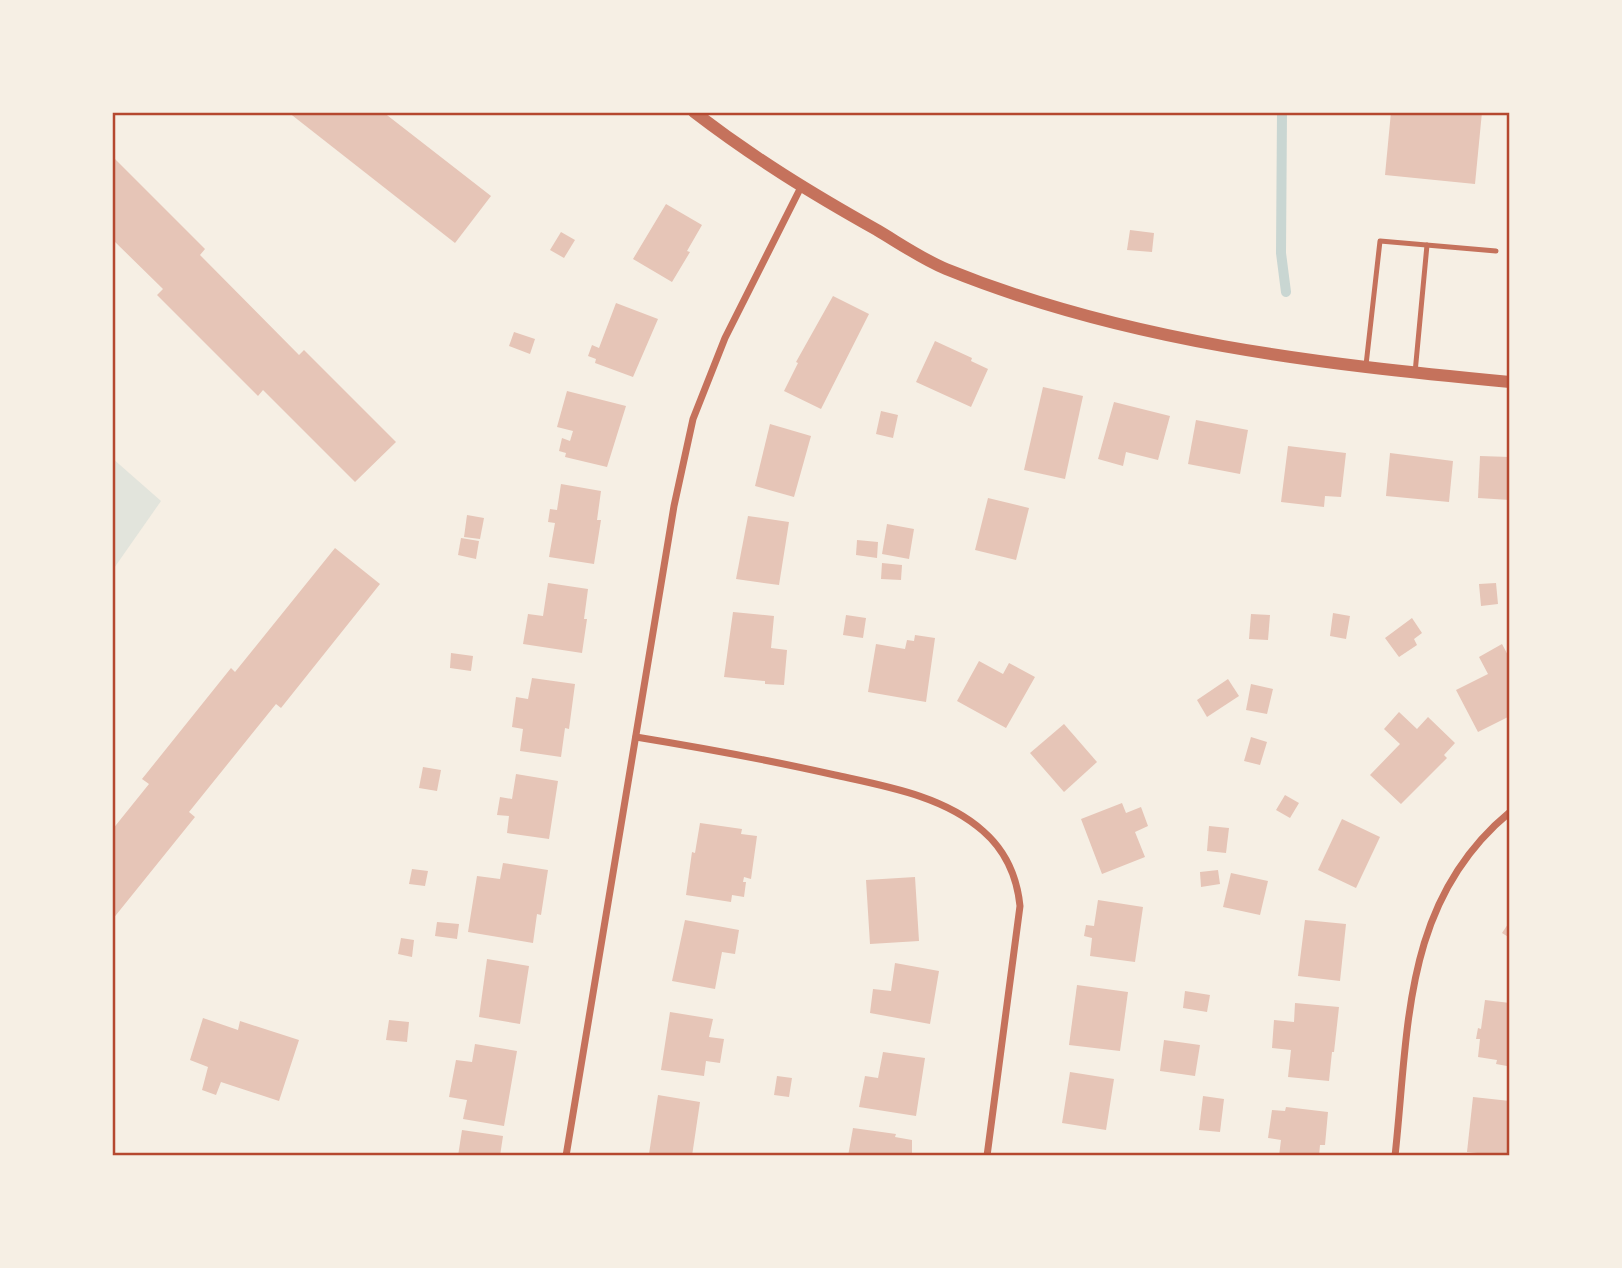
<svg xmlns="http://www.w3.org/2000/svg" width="1622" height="1268" font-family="'Golos Text',sans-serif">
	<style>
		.green { fill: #e2e4dc }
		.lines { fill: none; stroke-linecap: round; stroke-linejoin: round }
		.stream { stroke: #c9d6d2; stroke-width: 10 }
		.building { fill: #e6c5b7 }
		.service { stroke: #c5725c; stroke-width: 5 }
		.minor { stroke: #c5725c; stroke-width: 7 }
		.tertiary { stroke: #c5725c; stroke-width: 12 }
		.neatline { fill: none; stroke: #b5482f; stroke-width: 2.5 }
	</style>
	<rect width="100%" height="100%" fill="#f6efe4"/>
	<!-- green -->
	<polygon class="green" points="112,458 161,501 112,571"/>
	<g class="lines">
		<!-- stream -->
		<polyline class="stream" points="1282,112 1281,253 1286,292"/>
	</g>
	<!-- building -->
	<g class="building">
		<polygon points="288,112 383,112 491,196 455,243"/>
		<polygon points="1122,112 1159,112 1159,114 1122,115"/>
		<polygon points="1391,112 1482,112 1475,184 1385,175"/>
		<polygon points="112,156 205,249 200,255 299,355 304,350 396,442 355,482 263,390 258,396 157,295 163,289 112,239"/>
		<polygon points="666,204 702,225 687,251 690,252 672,282 633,259"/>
		<polygon points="1130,230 1154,233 1152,252 1127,250"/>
		<polygon points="561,232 575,240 564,258 550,250"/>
		<polygon points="833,296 869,314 821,409 784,391 798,363 796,362"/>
		<polygon points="616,303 658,319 633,377 595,363 596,359 588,356 592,345 599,348"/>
		<polygon points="514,332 535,339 530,354 509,346"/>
		<polygon points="935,341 972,358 971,361 988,369 971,407 916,382"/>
		<polygon points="1043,387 1083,396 1065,479 1024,470"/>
		<polygon points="567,391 626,406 607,467 565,457 566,453 559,451 562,438 570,441 573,431 557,427"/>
		<polygon points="1114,402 1170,416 1158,460 1126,452 1123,466 1098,459"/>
		<polygon points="881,411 898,415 893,438 876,434"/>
		<polygon points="1196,420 1248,430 1240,474 1188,464"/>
		<polygon points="770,424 811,436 794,497 755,486"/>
		<polygon points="1288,446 1346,453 1341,497 1325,496 1324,507 1281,502"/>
		<polygon points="1390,453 1453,461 1449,502 1386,496"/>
		<polygon points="1480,456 1510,457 1510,500 1478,498"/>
		<polygon points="561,484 601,491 597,520 601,520 594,564 549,557 555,523 548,522 550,509 557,510"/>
		<polygon points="988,498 1029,508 1016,560 975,550"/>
		<polygon points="467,515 484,518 480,539 464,537"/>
		<polygon points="748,516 789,522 779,585 736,579"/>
		<polygon points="887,524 914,529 909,559 882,554"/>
		<polygon points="461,538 479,541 476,559 458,555"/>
		<polygon points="857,540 878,542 877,558 856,555"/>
		<polygon points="335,548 380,584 281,708 276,704 189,812 195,817 112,920 112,830 149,784 142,779 231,668 235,672"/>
		<polygon points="882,563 902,565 901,580 881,579"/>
		<polygon points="548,583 588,589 584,619 587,619 582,653 523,644 528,614 543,616"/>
		<polygon points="1496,583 1498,604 1481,606 1479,584"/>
		<polygon points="733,612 774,616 771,648 787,650 784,685 765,684 765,681 724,677"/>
		<polygon points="1333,613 1350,616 1346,639 1330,636"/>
		<polygon points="1251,614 1270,615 1268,640 1249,639"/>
		<polygon points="846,615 866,618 863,638 843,635"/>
		<polygon points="1412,618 1422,633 1414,639 1417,645 1399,657 1385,638"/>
		<polygon points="915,635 935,638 926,702 868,692 876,644 905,649 907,640 914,641"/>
		<polygon points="1502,644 1510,659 1510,716 1478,732 1456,690 1488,674 1479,657"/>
		<polygon points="451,653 473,656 471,671 450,668"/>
		<polygon points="979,661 1003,674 1009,663 1035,677 1006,728 957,701"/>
		<polygon points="532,678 575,684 569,729 565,728 561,757 520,751 523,729 512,727 516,697 528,699"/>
		<polygon points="1228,679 1239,696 1207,717 1197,700"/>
		<polygon points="1251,684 1273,689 1267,714 1246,710"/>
		<polygon points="1399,712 1417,729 1428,717 1455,743 1444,755 1447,758 1401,804 1370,775 1400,744 1384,729"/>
		<polygon points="1064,724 1097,762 1064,792 1030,753"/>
		<polygon points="1251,737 1267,742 1260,765 1244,761"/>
		<polygon points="423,767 441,770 437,791 419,788"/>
		<polygon points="516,774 558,781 549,839 507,833 509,816 497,815 500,797 512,799"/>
		<polygon points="1285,795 1299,803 1290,818 1276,810"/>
		<polygon points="1122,803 1126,813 1141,807 1148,826 1135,832 1145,857 1102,874 1081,819"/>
		<polygon points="1342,819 1380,837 1356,888 1318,870"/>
		<polygon points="700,823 742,829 741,834 757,836 751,879 744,877 743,882 746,882 744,897 732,895 731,902 686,895 692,852 695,853"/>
		<polygon points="1209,826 1229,828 1226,853 1207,851"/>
		<polygon points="503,863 548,870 541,915 537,914 533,943 468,932 477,876 500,879"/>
		<polygon points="412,869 428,871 425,886 409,884"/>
		<polygon points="1218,870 1220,884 1201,887 1200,872"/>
		<polygon points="1231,873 1268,881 1260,915 1223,907"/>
		<polygon points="915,877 919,941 870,944 866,880"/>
		<polygon points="1098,900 1143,907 1135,962 1090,956 1092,938 1084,936 1086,925 1094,926"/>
		<polygon points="685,920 739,930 735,954 722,952 715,989 672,981"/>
		<polygon points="1305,920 1346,924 1340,981 1298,976"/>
		<polygon points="1510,921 1510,938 1502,933"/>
		<polygon points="437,922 459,924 457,939 435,936"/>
		<polygon points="401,938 414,940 412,957 398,954"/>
		<polygon points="487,959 529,966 520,1024 479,1017"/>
		<polygon points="895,963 939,971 930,1024 870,1013 873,989 891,991"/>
		<polygon points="1077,985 1128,992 1120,1051 1069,1045"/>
		<polygon points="1185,991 1210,995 1207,1012 1183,1008"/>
		<polygon points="1485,1000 1510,1003 1510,1060 1508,1060 1507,1066 1496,1064 1497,1060 1478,1057 1480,1039 1476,1039 1478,1028 1481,1029"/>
		<polygon points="1295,1003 1339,1007 1334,1052 1332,1052 1329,1081 1288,1077 1291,1050 1272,1048 1274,1020 1294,1022"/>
		<polygon points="670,1012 713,1019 709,1037 724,1039 720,1063 706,1061 704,1076 661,1070"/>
		<polygon points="203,1018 238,1030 240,1021 299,1040 279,1101 221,1082 216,1095 202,1090 208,1067 190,1060"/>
		<polygon points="389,1020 409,1022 407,1042 386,1040"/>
		<polygon points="1164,1040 1200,1045 1195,1076 1160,1071"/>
		<polygon points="475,1044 517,1051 504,1126 463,1119 467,1100 449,1097 456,1060 472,1062"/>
		<polygon points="883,1052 925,1058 916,1116 859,1107 865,1076 878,1078"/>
		<polygon points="1070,1072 1114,1079 1106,1130 1062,1123"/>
		<polygon points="777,1076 792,1078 789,1097 774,1095"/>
		<polygon points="658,1095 700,1102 692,1156 649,1154"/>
		<polygon points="1203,1096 1224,1099 1220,1132 1199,1130"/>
		<polygon points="1473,1097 1510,1101 1509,1156 1467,1152"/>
		<polygon points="1286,1107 1328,1112 1325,1145 1320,1145 1319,1156 1279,1156 1281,1140 1268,1138 1272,1110 1285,1111"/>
		<polygon points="853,1128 896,1134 895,1137 912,1140 912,1156 848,1156"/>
		<polygon points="462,1130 503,1136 500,1156 458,1156"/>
	</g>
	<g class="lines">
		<!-- service -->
		<g class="service">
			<polyline points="1366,365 1380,241 1496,251"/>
			<polyline points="1415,373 1427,245"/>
		</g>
		<!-- minor -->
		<g class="minor">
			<path d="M636 737C703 748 769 760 835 775 885 786 944 796 983 831 1006 851 1017 877 1020 906L987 1156"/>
			<polyline points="566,1156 674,506 693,419 725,338 801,187"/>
			<path d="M1395 1156C1409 1029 1402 901 1510 812"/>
		</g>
		<!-- tertiary -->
		<path class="tertiary" d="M694 112C754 158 811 193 877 230 899 243 922 259 946 269 1126 342 1318 364 1510 382"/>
	</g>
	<!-- border -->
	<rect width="1622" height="1268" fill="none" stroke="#f6efe4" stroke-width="228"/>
	<rect x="114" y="114" width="1394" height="1040" class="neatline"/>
</svg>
